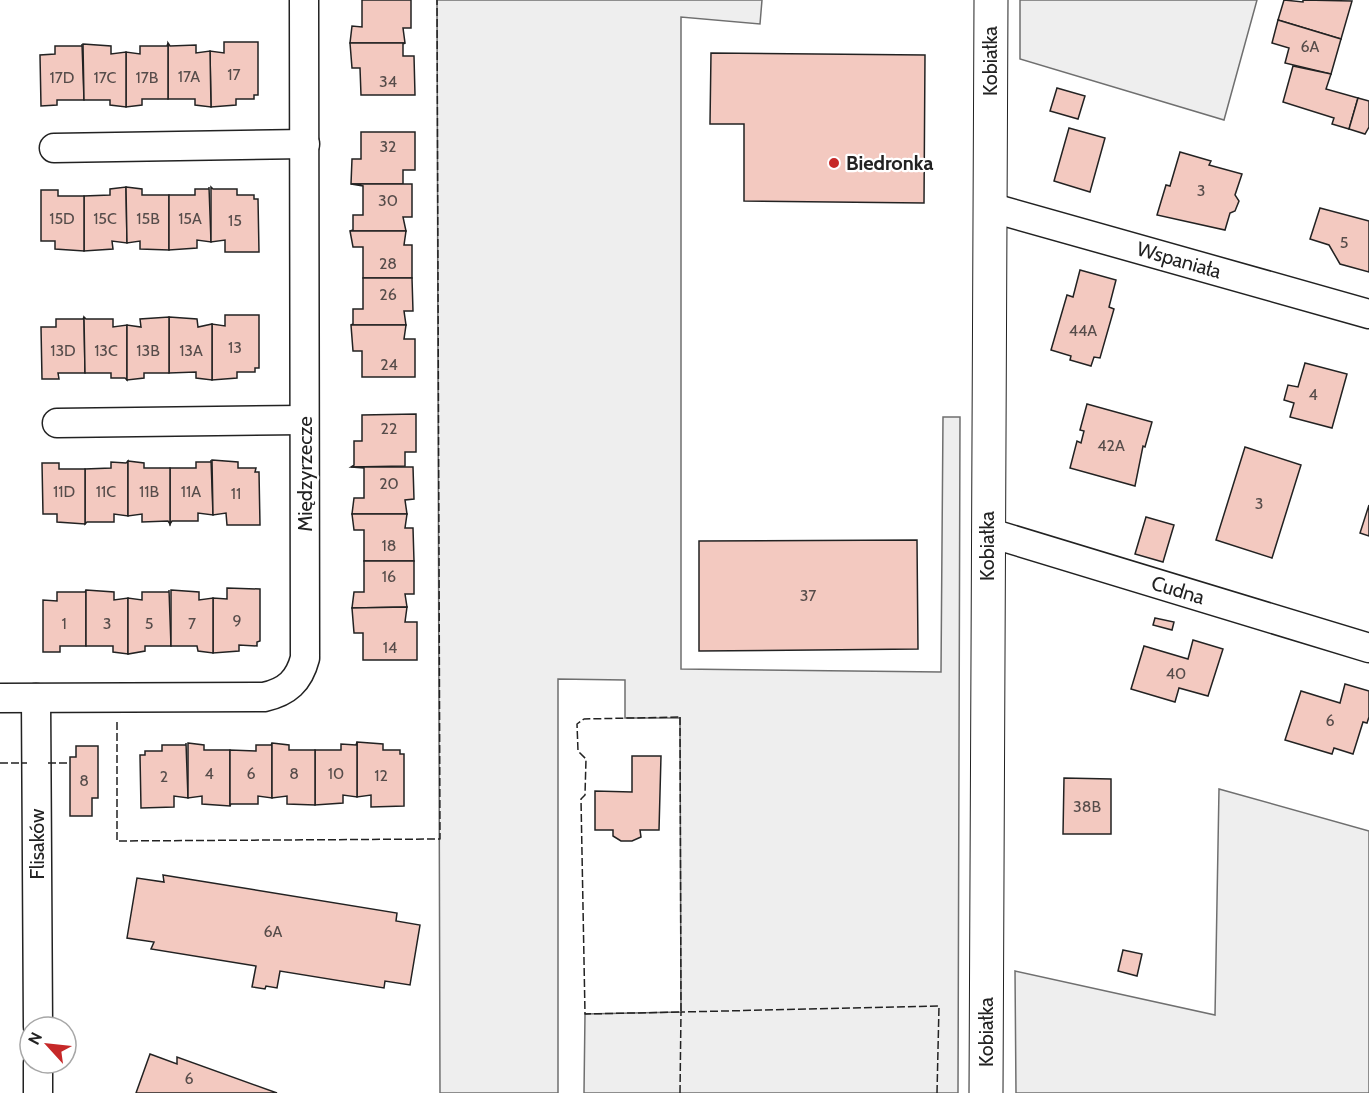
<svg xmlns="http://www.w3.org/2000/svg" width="1369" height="1093" font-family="Cabin,sans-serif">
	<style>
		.green { fill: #eee; stroke: #6f6f6f; stroke-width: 1.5 }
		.building { fill: #f3c9c0; stroke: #222; stroke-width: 1.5 }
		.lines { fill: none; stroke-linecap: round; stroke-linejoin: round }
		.minor-casing { stroke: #222; stroke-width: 31 }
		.tertiary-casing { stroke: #222; stroke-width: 35 }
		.minor { stroke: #fff; stroke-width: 28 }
		.tertiary { stroke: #fff; stroke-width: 33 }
		.fence { stroke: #222; stroke-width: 1.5; stroke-dasharray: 8 3; stroke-linecap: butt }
		.poi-dot { fill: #c62828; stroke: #fff; stroke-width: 2 }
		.labels { text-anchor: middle; stroke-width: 4.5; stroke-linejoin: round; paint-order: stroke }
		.number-label { font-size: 16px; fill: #564c4a }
		.street-label { font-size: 20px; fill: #222; stroke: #fff }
		.poi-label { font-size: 20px; font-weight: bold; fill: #222; stroke: #fff; text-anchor: start }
	</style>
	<rect width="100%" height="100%" fill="#fff"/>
	<!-- green -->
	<g class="green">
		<polygon points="437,0 762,0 760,24 681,17 681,669 941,672 943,417 960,417 958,1093 584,1093 585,1014 681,1012 680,718 625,718 625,680 558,679 558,1093 440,1093"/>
		<polygon points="1020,0 1257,0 1224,120 1020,59"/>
		<polygon points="1219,789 1369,831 1369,1093 1016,1093 1015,971 1215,1015"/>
	</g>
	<!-- building -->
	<g class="building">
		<polygon points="362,0 411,0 411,28 403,28 405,43 350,43 352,26 362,27"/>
		<polygon points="1284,0 1303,2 1303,0 1352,1 1341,39 1278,20"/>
		<polygon points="1278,20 1341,39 1331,74 1285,63 1289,48 1272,43"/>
		<polygon points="224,42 258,42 258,95 254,95 254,99 236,99 236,105 211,107 210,51 224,53"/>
		<polygon points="168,43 170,46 196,45 196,53 210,51 211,107 195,105 195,99 168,99"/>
		<polygon points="168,43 168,99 142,99 142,105 126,107 126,52 140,54 140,46 167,46"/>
		<polygon points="350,43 405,43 403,44 403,56 414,56 415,95 361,95 360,68 352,68"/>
		<polygon points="82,44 84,100 57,100 57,105 41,106 40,55 55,54 55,46 82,46"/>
		<polygon points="83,44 111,46 111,54 126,52 126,107 110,105 110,100 84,100"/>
		<polygon points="711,53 925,55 924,203 744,201 744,124 710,124"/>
		<polygon points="1293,66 1331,74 1326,89 1358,98 1349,129 1332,124 1334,118 1283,102"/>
		<polygon points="1057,88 1085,96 1078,119 1050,111"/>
		<polygon points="1358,98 1369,101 1369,127 1365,134 1349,129"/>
		<polygon points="1069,128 1105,138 1090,192 1054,181"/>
		<polygon points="361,132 415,132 415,170 403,170 403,184 351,184 352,159 361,159"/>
		<polygon points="1180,152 1211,161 1209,165 1242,174 1235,195 1239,201 1235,211 1230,213 1225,230 1157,215 1166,185 1170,186"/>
		<polygon points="351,184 412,184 412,217 403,217 406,231 350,231 353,230 353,215 363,215 363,186"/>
		<polygon points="126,187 127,243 112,241 113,249 84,251 84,196 110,195 110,189"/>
		<polygon points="126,187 142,189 142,195 169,195 169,250 140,249 140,241 127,243"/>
		<polygon points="209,187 211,242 197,240 197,248 169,250 169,195 195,195 195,189 209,189"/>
		<polygon points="211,187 213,189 237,189 237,195 254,195 254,199 258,199 259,252 225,252 225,240 211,242"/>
		<polygon points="41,190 58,190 58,196 84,196 84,251 55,249 55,241 41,241"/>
		<polygon points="1320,208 1369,221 1369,272 1340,264 1329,245 1310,239"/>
		<polygon points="350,231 406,231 404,245 412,245 412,278 363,278 363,247 353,247"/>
		<polygon points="1080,270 1116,280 1109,307 1114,309 1100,358 1094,357 1091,366 1070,360 1071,356 1051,350 1067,295 1073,297"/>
		<polygon points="363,278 412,278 413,311 404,311 406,325 351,325 353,324 353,309 363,309"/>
		<polygon points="225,315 259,315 259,368 255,368 255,372 237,372 237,378 212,380 212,324 225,326"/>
		<polygon points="84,317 85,373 58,373 59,379 42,379 41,327 56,327 56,319 83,319"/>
		<polygon points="84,317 86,319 113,319 113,327 127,325 127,380 125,378 111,378 111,373 85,373"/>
		<polygon points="169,317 197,319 198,327 212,324 212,380 196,378 196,372 169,373"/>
		<polygon points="169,317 169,373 144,373 144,378 127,380 127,325 141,327 140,319"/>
		<polygon points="351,325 406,325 404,339 415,339 415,377 362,377 362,351 353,351"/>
		<polygon points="1305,363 1347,374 1332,428 1290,417 1294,403 1284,400 1288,385 1298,387"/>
		<polygon points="1087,404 1152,422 1145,447 1143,446 1135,486 1070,468 1077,441 1081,443 1084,431 1080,430"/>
		<polygon points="416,414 416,452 405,452 405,466 351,467 354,465 354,441 362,441 362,415"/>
		<polygon points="1245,447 1301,465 1272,558 1216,540"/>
		<polygon points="211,460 213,515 198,513 198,521 172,521 170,524 170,468 196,468 196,462 211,462"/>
		<polygon points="212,460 238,462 238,468 256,468 255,472 259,472 260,525 227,525 226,513 213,515"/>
		<polygon points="128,461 128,516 114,514 114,522 87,522 85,524 85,469 111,468 111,462 126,463"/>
		<polygon points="128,461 144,463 144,468 170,468 170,524 168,521 142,522 142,514 128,516"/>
		<polygon points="42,463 59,463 59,469 85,469 85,524 57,522 57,514 43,514"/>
		<polygon points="351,467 413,467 414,499 405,500 407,514 352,514 354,498 364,498 364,468"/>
		<polygon points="1369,505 1369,536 1360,533"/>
		<polygon points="352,514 407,514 405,528 413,528 414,561 364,561 364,530 354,530"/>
		<polygon points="1146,517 1174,525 1163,562 1135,554"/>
		<polygon points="917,540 918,649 699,651 699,541"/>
		<polygon points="364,561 414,561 414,594 405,594 407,607 352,608 354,592 364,592"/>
		<polygon points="227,588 260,589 260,641 257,642 257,646 239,645 239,651 213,653 213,598 227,599"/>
		<polygon points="86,590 86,646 60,646 60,652 43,652 43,600 57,601 57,592 85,592"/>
		<polygon points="86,590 114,592 114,600 128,598 128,654 113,652 113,646 86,646"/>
		<polygon points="169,590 171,646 145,646 145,651 128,654 128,598 142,600 142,592 169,592"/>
		<polygon points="171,590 199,592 199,600 213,598 213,653 198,651 197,646 171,646"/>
		<polygon points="407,607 405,622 417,622 417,660 363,660 363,633 354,633 352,608"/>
		<polygon points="1155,618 1174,622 1172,630 1153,625"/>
		<polygon points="1193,640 1223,649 1208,696 1179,688 1175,702 1131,689 1144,646 1188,659"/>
		<polygon points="1345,684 1369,691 1369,717 1367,723 1363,722 1353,754 1334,748 1332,754 1285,740 1301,691 1340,703"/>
		<polygon points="357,742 383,744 383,750 400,750 400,754 404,754 404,806 371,807 371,795 357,797"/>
		<polygon points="357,742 357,797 343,795 343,803 315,805 315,750 341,750 341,744 356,745"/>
		<polygon points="186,743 188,798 174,796 174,807 141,808 140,755 145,755 145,751 162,751 162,745 186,745"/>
		<polygon points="188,743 204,745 204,750 230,750 230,806 202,804 202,796 188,798"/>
		<polygon points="272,743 272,798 258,796 258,804 231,804 230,806 230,750 256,751 256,745 271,745"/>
		<polygon points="272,743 289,745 289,750 315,750 315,805 287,804 287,796 272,798"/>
		<polygon points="76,746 98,746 98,798 92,798 92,816 70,816 70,757 76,757"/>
		<polygon points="632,756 661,756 659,830 640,830 641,837 632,841 621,841 613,836 613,830 595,830 595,791 632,792"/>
		<polygon points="1064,778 1111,779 1111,834 1063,834"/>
		<polygon points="163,875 397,913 396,921 420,925 410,985 385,981 384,988 280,971 277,988 266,986 265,989 252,987 256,966 151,949 154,942 127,938 137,878 164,882"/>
		<polygon points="1123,950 1142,954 1137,976 1118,971"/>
		<polygon points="150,1054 177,1064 177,1057 277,1093 136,1093"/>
	</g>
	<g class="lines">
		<!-- minor casing -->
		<g class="minor-casing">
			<g id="minor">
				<polyline points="54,148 305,144"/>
				<polyline points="989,207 1369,314"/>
				<polyline points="57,423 304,420"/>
				<polyline points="987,532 1369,648"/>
				<path d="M0 698 264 697C287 692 299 681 305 658L304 0"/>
				<polyline points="36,698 38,1027"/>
				<polyline points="38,1063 38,1093"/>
			</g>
		</g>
		<!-- tertiary casing -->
		<g class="tertiary-casing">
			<polyline id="tertiary" points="986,1093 991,0"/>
		</g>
		<!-- minor -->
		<use href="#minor" class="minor"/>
		<!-- tertiary -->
		<use href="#tertiary" class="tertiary"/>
		<!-- fence -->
		<g class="fence">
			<polygon points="680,717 681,1012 585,1014 581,799 585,795 586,759 578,751 577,724 584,719"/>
			<polyline points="117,722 117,841 440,839 437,0"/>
			<polyline points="0,763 27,763"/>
			<polyline points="48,763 70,763"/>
			<polyline points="680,1093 681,1012 939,1006 937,1093"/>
		</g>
	</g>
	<!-- markers -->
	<circle class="poi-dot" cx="834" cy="163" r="6"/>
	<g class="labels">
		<!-- number labels -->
		<g class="number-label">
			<text x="1310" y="52">6A</text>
			<text x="234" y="80">17</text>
			<text x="189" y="82">17A</text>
			<text x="62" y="83">17D</text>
			<text x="105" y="83">17C</text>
			<text x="147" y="83">17B</text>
			<text x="388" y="87">34</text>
			<text x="388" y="152">32</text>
			<text x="1201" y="196">3</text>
			<text x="388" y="206">30</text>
			<text x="62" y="224">15D</text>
			<text x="105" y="224">15C</text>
			<text x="148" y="224">15B</text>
			<text x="190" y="224">15A</text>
			<text x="235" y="226">15</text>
			<text x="1344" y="248">5</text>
			<text x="388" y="269">28</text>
			<text x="388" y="300">26</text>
			<text x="1083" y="336">44A</text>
			<text x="235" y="353">13</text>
			<text x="63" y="356">13D</text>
			<text x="106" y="356">13C</text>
			<text x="148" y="356">13B</text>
			<text x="191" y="356">13A</text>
			<text x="389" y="370">24</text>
			<text x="1313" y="400">4</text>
			<text x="389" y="434">22</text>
			<text x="1111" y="451">42A</text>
			<text x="389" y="489">20</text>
			<text x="64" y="497">11D</text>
			<text x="106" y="497">11C</text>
			<text x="149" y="497">11B</text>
			<text x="191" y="497">11A</text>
			<text x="236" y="499">11</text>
			<text x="1259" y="509">3</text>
			<text x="389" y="551">18</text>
			<text x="389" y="582">16</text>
			<text x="808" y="601">37</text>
			<text x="237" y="626">9</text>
			<text x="64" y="629">1</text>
			<text x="107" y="629">3</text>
			<text x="149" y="629">5</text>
			<text x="192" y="629">7</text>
			<text x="390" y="653">14</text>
			<text x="1176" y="679">40</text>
			<text x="1330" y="726">6</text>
			<text x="209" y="779">4</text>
			<text x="251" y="779">6</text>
			<text x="294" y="779">8</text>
			<text x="336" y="779">10</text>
			<text x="381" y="781">12</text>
			<text x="164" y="782">2</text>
			<text x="84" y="786">8</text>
			<text x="1087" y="812">38B</text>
			<text x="273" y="937">6A</text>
			<text x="189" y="1084">6</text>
		</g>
		<!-- street labels -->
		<g class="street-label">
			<text transform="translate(990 61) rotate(-90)" y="7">Kobiałka</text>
			<text transform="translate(1179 260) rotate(16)" y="7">Wspaniała</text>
			<text transform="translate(305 474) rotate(-90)" y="7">Międzyrzecze</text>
			<text transform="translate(987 546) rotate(-90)" y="7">Kobiałka</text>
			<text transform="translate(1178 590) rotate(17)" y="7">Cudna</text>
			<text transform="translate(37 844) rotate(-90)" y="7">Flisaków</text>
			<text transform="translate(986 1032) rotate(-90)" y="7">Kobiałka</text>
		</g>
		<!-- poi labels -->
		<g class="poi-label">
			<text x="846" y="170">Biedronka</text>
		</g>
	</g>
	<!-- north arrow -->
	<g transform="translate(48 1045) rotate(297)"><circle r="28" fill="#ffffff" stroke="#a7a7a7" stroke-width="1.5"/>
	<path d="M0-4.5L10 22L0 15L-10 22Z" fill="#c62828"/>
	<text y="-9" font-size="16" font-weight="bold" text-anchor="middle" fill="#222222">N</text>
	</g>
</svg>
